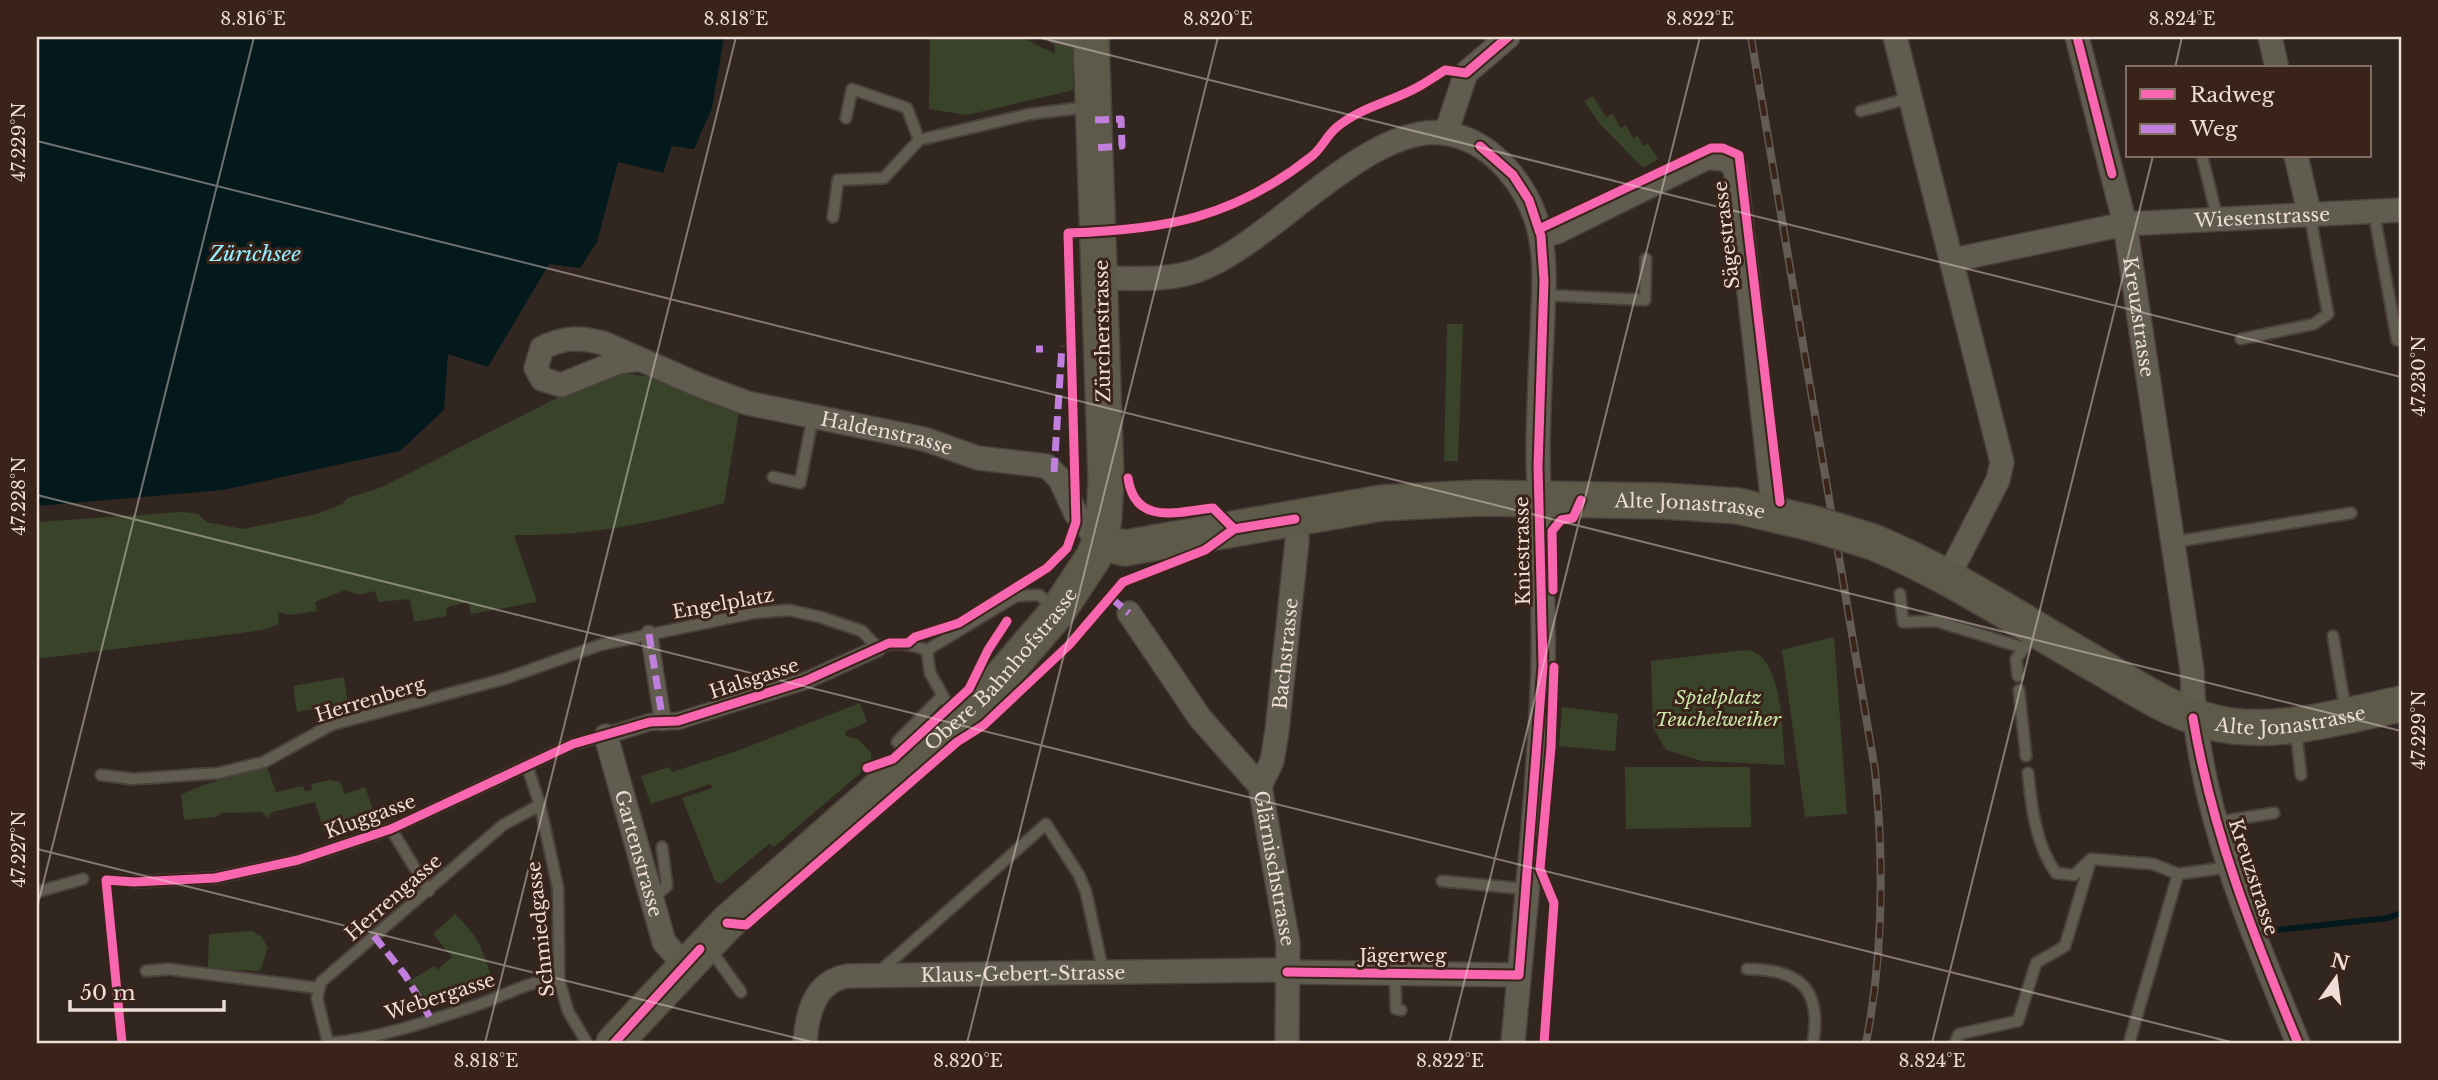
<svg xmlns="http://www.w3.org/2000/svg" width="2438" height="1080" font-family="'Libre Baskerville',serif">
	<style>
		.green { fill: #39432a }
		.water { fill: #04191c }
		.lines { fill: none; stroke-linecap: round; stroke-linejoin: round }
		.stream { stroke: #04191c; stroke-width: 6 }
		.service-casing { stroke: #4b413c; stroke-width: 14 }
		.pedestrian-casing { stroke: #4b413c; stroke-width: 19 }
		.minor-casing { stroke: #4b413c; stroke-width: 26 }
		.primary-casing { stroke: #4b413c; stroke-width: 38 }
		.service { stroke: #615c50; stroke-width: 10 }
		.pedestrian { stroke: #615c50; stroke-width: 16 }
		.minor { stroke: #615c50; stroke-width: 23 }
		.primary { stroke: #5e5a49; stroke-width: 35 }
		.rail-casing { stroke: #625c54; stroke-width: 8 }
		.rail { stroke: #3a2319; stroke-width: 5; stroke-dasharray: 16; stroke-linecap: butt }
		.primary-bridge-casing { stroke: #4b413c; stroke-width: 38; stroke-linecap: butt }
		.primary-bridge { stroke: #5e5a49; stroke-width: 35 }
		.quiet { stroke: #c07fdc; stroke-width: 7; stroke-dasharray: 14 7; stroke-linecap: butt }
		.cycleway-casing { stroke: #3a2319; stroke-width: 13 }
		.cycleway { stroke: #f766af; stroke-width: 9 }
		.ticks { fill: none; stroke: #eeded7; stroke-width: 2; stroke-opacity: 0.45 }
		.labels { text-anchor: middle; stroke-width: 6; stroke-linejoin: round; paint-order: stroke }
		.street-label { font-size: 19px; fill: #eeded7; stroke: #3a2319 }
		.park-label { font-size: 19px; font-style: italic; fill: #c9e8aa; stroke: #3a2319 }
		.water-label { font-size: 21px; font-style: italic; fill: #92edfd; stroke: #3a2319 }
		.neatline { fill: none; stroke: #eeded7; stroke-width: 2.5 }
		.ticks-label { font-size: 18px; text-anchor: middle; fill: #eeded7 }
	</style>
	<rect width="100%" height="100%" fill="#322621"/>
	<!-- green -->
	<g class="green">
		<polygon points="930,37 1021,37 1055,54 1053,37 1073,37 1073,90 967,115 929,109"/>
		<polygon points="1593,96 1606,117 1613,114 1620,128 1626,125 1633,138 1638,136 1643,146 1648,144 1658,159 1643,168 1599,123 1584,101"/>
		<polygon points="1447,324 1463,324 1458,461 1444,461"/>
		<path d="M624 373 662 379 739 412 724 503C651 524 589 536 514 535L537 602 471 614 468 602 447 607 446 616 414 622 410 599 378 602 375 591 359 595 345 590 315 602 317 611 290 615 278 612 279 624 264 630 37 659V522L183 512 198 514 206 522 243 529 317 514 342 504 348 498 382 487 590 381Z"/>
		<polygon points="1834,637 1847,814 1805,817 1782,650"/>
		<path d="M1746 650C1784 653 1782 736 1785 765L1702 761 1666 750 1653 728 1651 661Z"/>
		<polygon points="344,677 348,703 297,712 293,686"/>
		<polygon points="860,703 867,722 846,731 845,736 858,739 871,753 871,764 774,847 769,844 721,884 715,881 682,798 712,788 711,784 651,804 641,776 669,767 672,772 737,751"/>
		<polygon points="1562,707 1618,714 1615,751 1559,746"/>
		<path d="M260 767H267L276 792 303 786 305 791 312 790 311 784 330 780 340 782 345 794 365 787 374 812 324 832 315 802 272 812 267 818 262 812 221 813 216 817 184 820 181 795C209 780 232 779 260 767Z"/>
		<polygon points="1625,767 1750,767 1751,827 1626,829"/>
		<path d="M455 914C483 942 480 947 494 982L468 994 424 1005 405 975 411 980 434 966 437 970 452 957 433 934Z"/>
		<polygon points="252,931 261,936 268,948 260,971 208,969 209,934"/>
	</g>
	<!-- water -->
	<polygon class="water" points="37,37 724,37 712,108 694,149 672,146 663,173 618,162 597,242 580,268 549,264 488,367 448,354 444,410 400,451 223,490 37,506"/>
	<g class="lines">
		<!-- stream -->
		<polyline class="stream" points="2277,930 2388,918 2401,913"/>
		<!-- service casing -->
		<g class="service-casing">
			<g id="service">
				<polyline points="1054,37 1085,44"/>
				<polyline points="1861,111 1911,98"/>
				<polyline points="846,118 852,89 907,108 919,140"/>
				<polyline points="2202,156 2218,221"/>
				<polyline points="2374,213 2397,340 2401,340"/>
				<polyline points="833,217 838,180 884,178 919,140 1030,114 1088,107"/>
				<polyline points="1544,295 1645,300 1646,259"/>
				<polyline points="2241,339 2314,324 2328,314 2310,216"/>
				<polyline points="773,477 800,483 813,416"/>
				<polyline points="2174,542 2351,513"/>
				<polyline points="1900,594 1903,622 1936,621 2024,648"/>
				<polyline points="2333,636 2346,713"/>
				<polyline points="927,650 1016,596 1039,595 1056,609"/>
				<polyline points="927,650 930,673 955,717"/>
				<polyline points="2018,676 2016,659 2027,644"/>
				<polyline points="2019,690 2026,756"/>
				<polyline points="2296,731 2301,775"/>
				<polyline points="897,742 942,696"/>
				<polyline points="527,766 540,805 558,888 559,980 568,1011 587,1043"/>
				<path d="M2028 773C2031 805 2036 846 2056 873L2074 875 2089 861"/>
				<path d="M101 775 133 779 219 773 264 762 331 725 504 679 600 645 753 613 789 610 820 617 862 631 878 648C895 640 909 644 927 650"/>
				<polyline points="2217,822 2274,813"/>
				<polyline points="391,829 429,891"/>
				<polyline points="1442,881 1526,889"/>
				<polyline points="134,882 215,878 298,860 391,829 573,744 606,736"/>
				<polyline points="37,892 83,879"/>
				<polyline points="653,898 667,886 662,847"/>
				<polyline points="710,949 741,992"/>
				<path d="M1747 969C1801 969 1822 990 1813 1043"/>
				<polyline points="146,971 168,969 318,988"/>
				<polyline points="879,972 1046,824 1079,875 1086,892 1103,971"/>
				<polyline points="1395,972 1396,1009 1401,1010"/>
				<polyline points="328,1043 317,998 321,982 503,825 540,805"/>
				<path d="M330 1043C380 1038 430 1021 477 1005 505 996 530 979 559 980"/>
				<polyline points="1955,1043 1959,1034 2018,1021 2036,963 2065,946 2091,859 2153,864 2178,874 2230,867"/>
				<polyline points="2129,1043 2178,874"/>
			</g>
		</g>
		<!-- pedestrian casing -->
		<g class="pedestrian-casing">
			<g id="pedestrian">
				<polyline points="649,634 663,722"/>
				<polyline points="606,736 650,722 678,721 805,681 878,648"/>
			</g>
		</g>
		<!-- minor casing -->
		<g class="minor-casing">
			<g id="minor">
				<polyline points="1895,37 2002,462 1998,480 1948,577"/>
				<path id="s1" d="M2077 37 2125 224 2192 670C2194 801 2249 923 2298 1043"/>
				<polyline points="2270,37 2277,68"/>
				<polyline points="1446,133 1466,73 1508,37"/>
				<polyline points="2296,156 2310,216"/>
				<polyline points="1541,236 1557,232 1706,158 1724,159 1735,167 1774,514"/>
				<path id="s2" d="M1953 260 2125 224 2401 210"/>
				<path d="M1100 278C1135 278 1174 282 1206 267 1276 237 1367 125 1443 133 1493 139 1530 188 1540 234 1547 267 1543 302 1542 335 1540 371 1539 407 1538 443 1538 517 1545 592 1543 666 1539 792 1524 918 1513 1043"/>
				<path id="s3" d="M640 359 618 362 561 385 542 379 536 368 542 348C564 337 579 337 603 343L699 385 747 403 924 439 978 458 1047 466 1060 479 1076 514 1100 542"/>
				<path id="s4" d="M1129 613 1200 718 1260 786 1288 943 1287 1043"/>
				<path id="s5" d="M606 736 664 942 685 966"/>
				<path id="s6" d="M1260 786 1272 761 1277 731 1297 541 1295 519"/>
				<path id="s7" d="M805 1043C807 1014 814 982 847 976L1273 970 1287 972 1519 975"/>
			</g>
		</g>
		<!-- primary casing -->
		<g class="primary-casing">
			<g id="primary">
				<path id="s8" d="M1100 542 1125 548 1381 503 1479 498 1665 501 1738 506 1815 524"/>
				<path id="s9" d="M1873 542C1953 575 2026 625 2102 668 2143 692 2184 720 2232 726 2288 733 2347 715 2401 704"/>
				<path id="s10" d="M614 1043 727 923 988 693 1058 611 1093 558 1100 542 1104 517 1106 479 1091 37"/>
			</g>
		</g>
		<!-- service -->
		<use href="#service" class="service"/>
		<!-- pedestrian -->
		<use href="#pedestrian" class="pedestrian"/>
		<!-- minor -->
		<use href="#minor" class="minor"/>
		<!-- primary -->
		<use href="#primary" class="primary"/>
		<!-- rail casing -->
		<g class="rail-casing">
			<path id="rail" d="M1751 37 1875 770C1884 862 1884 952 1866 1043"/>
		</g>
		<!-- rail -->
		<use href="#rail" class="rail"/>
		<!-- primary-bridge casing -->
		<g class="primary-bridge-casing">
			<polyline id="primary-bridge" points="1815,524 1873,542"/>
		</g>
		<!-- primary-bridge -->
		<use href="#primary-bridge" class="primary-bridge"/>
		<!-- quiet -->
		<g class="quiet">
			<polyline points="1095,120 1121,119 1122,146 1096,148"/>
			<polyline points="1036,349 1043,349"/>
			<polyline points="1054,472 1062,346"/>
			<polyline points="1111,598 1129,613"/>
			<polyline points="649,634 663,722"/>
			<polyline points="374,936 405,975 431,1019"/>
		</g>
		<!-- cycleway casing -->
		<g class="cycleway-casing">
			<g id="cycleway">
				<polyline points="2077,37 2112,174"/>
				<polyline points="1539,229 1711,148 1723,148 1739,155 1780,502"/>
				<path d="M1128 478C1135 526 1177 512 1213 508L1234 529"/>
				<polyline points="1553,590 1552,531 1561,520 1573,518 1581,500"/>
				<path d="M2193 718C2212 832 2254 937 2298 1043"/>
				<polyline points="867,768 893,759 969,689 988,650 1007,621"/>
				<polyline points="727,923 746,925 957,742 984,725 1069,645 1123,582 1205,550 1234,529 1295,519"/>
				<polyline points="1287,972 1519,975 1543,665 1538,466 1544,280 1541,236 1529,200 1513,175 1480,146"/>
				<path d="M122 1043 106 880 134 882 215 878 298 860 391 829 573 744 650 722 678 721 805 681 889 643H908L915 637 959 623 1047 568 1067 548 1076 522 1068 233C1165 230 1234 218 1312 156 1322 148 1327 135 1337 127 1361 107 1391 102 1418 87 1427 82 1436 76 1445 70L1466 73 1508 37"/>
				<polyline points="614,1043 700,949"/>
				<polyline points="1544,1043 1554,903 1540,869 1551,747 1554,667"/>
			</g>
		</g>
		<!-- cycleway -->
		<use href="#cycleway" class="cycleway"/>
	</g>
	<!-- ticks -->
	<path class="ticks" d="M1037 37 2401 377M2175 68 2182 37M37 141 2401 731M37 495 2235 1043M37 849 816 1043M37 908 254 37M485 1043 736 37M967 1043 1218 37M1449 1043 1700 37M1932 1043 2153 156"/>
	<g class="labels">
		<!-- street labels -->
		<g class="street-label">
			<text dy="7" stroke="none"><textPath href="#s2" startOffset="313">Wiesenstrasse</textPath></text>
			<text transform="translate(1726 235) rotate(-97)" y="7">Sägestrasse</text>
			<text dy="7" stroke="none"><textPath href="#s1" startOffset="287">Kreuzstrasse</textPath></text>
			<text transform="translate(1102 331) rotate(-91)" y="7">Zürcherstrasse</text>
			<text dy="7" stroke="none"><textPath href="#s3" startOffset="499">Haldenstrasse</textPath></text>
			<text dy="7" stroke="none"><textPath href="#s8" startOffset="595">Alte Jonastrasse</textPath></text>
			<text transform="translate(1522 551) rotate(-91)" y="7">Kniestrasse</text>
			<text transform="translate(723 603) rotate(-10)" y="7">Engelplatz</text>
			<text dy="7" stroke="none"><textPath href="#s6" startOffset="136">Bachstrasse</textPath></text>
			<text dy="7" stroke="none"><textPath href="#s10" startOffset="539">Obere Bahnhofstrasse</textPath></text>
			<text transform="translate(754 678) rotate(-18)" y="7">Halsgasse</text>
			<text transform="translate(370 699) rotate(-17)" y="7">Herrenberg</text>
			<text dy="7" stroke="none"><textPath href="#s9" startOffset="464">Alte Jonastrasse</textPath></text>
			<text transform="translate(370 816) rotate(-20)" y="7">Kluggasse</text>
			<text dy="7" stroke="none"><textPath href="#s5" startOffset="122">Gartenstrasse</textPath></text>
			<text dy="7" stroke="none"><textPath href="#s4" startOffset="301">Glärnischstrasse</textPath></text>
			<text transform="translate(2254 877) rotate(72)" y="7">Kreuzstrasse</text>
			<text transform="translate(393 897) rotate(-41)" y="7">Herrengasse</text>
			<text transform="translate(540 929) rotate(-96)" y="7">Schmiedgasse</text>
			<text x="1403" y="962">Jägerweg</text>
			<text dy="7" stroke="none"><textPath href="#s7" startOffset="262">Klaus-Gebert-Strasse</textPath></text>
			<text transform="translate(440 996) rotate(-18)" y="7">Webergasse</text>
		</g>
		<!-- park labels -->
		<g class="park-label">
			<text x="1718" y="704">Spielplatz<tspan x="1718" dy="22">Teuchelweiher</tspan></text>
		</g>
		<!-- water labels -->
		<g class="water-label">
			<text x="255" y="261">Zürichsee</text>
		</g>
	</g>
	<!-- border -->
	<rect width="2438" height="1080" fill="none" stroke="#3a2319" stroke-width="77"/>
	<!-- legend -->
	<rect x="2126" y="66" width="245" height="91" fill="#3a2319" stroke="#826e65" stroke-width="2"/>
	<rect x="2140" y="89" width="35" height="10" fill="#f766af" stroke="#826e65" stroke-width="2"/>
	<text x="2190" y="102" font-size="21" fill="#eeded7">Radweg</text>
	<rect x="2140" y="124" width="35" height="10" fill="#c07fdc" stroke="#826e65" stroke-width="2"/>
	<text x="2190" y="136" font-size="21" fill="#eeded7">Weg</text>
	<!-- north arrow -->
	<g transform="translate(2336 978) rotate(14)" stroke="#3a2319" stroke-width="5" paint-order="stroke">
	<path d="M0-5L12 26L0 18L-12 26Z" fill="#eeded7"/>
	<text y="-10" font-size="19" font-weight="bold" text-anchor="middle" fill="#eeded7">N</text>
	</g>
	<!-- scale -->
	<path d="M70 1000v10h154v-10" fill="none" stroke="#eeded7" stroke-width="3.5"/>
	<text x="80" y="1000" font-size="21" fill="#eeded7" stroke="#3a2319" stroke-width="5" paint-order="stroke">50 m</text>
	<rect x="38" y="38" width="2362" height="1004" class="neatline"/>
	<g class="ticks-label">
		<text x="253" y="25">8.816°E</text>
		<text x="736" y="25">8.818°E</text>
		<text x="1218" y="25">8.820°E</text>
		<text x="1700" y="25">8.822°E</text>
		<text x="2182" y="25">8.824°E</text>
		<text transform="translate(19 142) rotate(-90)" y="6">47.229°N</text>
		<text transform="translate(2419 376) rotate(-90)" y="6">47.230°N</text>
		<text transform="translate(19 496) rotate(-90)" y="6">47.228°N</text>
		<text transform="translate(2419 730) rotate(-90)" y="6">47.229°N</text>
		<text transform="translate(19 849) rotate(-90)" y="6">47.227°N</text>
		<text x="486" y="1067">8.818°E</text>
		<text x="968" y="1067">8.820°E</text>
		<text x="1450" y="1067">8.822°E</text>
		<text x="1932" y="1067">8.824°E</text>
	</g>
</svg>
